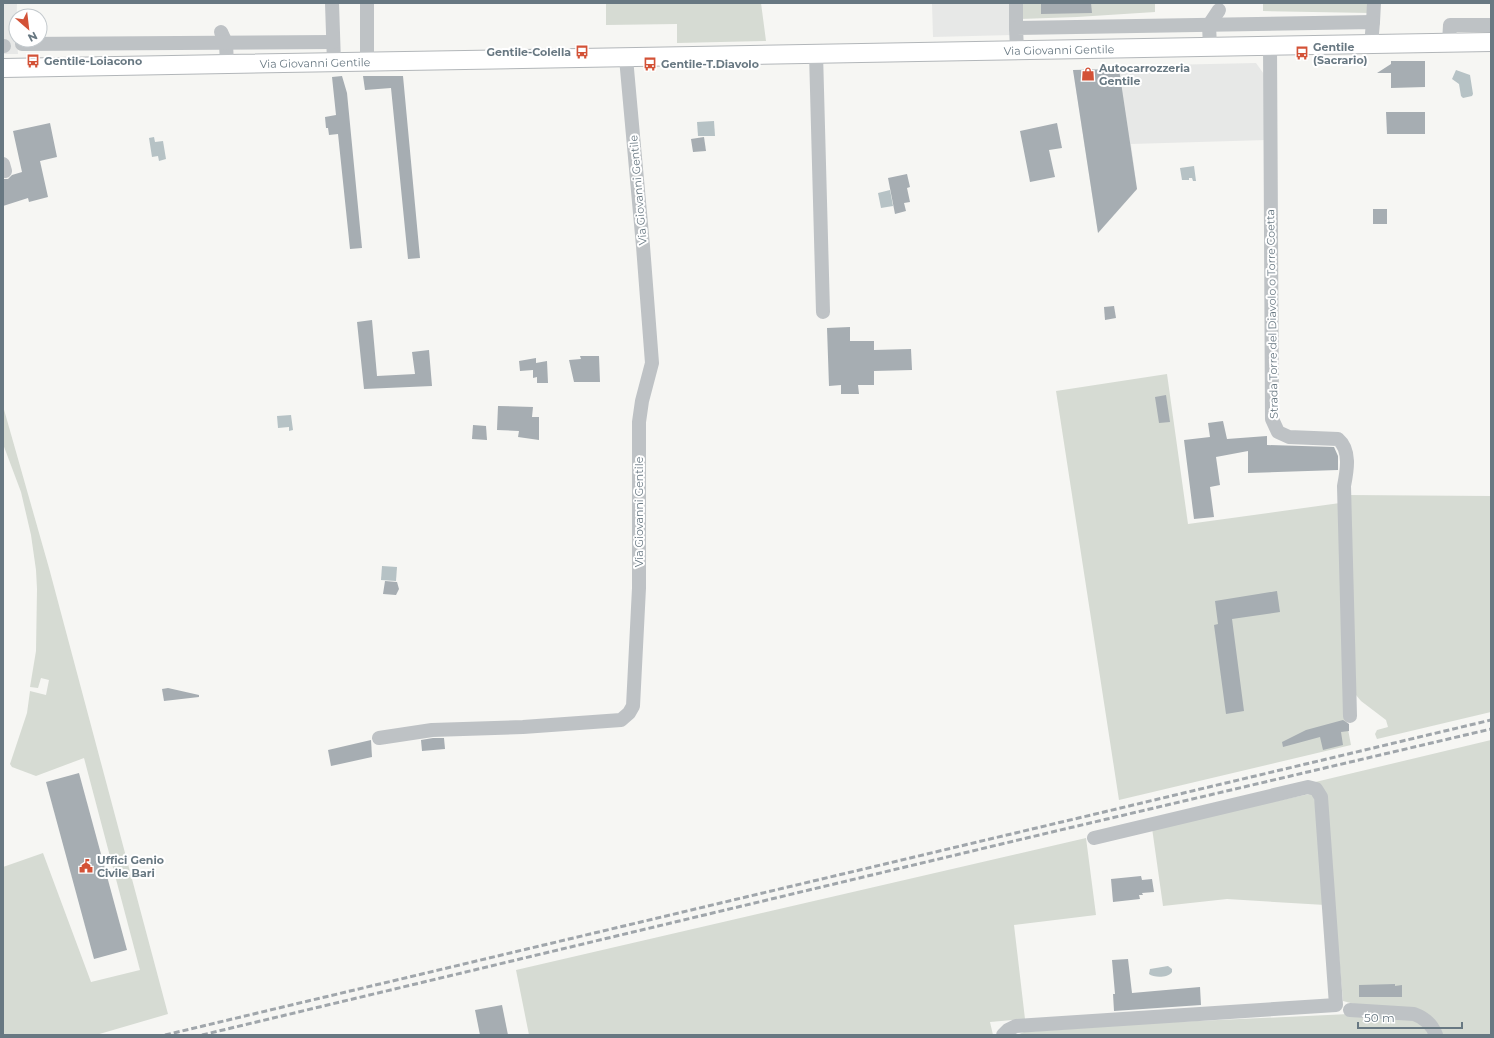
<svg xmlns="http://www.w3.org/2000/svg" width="1494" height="1038" font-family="Montserrat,sans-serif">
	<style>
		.built { fill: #e7e8e7 }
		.green { fill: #d6dbd3 }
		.water { fill: #b6c2c5 }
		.building { fill: #a6adb2 }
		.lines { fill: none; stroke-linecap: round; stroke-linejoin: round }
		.major-casing { stroke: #b2b6b9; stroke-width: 20 }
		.minor { stroke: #bec2c5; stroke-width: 14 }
		.major { stroke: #fff; stroke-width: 18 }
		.rail { stroke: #a0a6ab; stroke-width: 3; stroke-dasharray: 6 3; stroke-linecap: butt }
		.labels { text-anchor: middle; stroke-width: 4; stroke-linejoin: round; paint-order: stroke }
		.poi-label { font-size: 11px; font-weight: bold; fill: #687882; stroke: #fff; text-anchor: start }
		.street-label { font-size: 11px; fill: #687882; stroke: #fff }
	</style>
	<rect width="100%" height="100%" fill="#f6f6f3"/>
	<!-- built -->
	<g class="built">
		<polygon points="3,3 17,3 16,40 17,40 18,54 3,54"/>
		<polygon points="932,3 1012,3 1012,35 933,37"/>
		<polygon points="1256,63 1266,77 1267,140 1131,144 1137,189 1098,233 1073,70 1119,69 1118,66"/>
	</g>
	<!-- green -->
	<g class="green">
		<polygon points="606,3 761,3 766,41 677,43 677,24 606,25"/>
		<polygon points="1020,3 1215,3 1155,4 1155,12 1077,17 1020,19"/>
		<polygon points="1263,3 1370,3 1370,13 1263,11"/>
		<polygon points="1167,374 1188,524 1340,503 1346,719 1351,745 1119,800 1056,391"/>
		<polygon points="3,406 49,568 168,1014 96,1035 3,1035 3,867 43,853 91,982 140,970 84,758 36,776 12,767 10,764 27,713 30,691 46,695 49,680 41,678 38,688 30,687 36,651 37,589 36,570 31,535 21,492 3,444"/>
		<polygon points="1348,495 1491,496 1491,712 1377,739 1375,734 1377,730 1388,727 1386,720 1361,701 1356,695"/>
		<polygon points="1491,740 1491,1035 1441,1035 1438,1026 1343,1001 1324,795 1307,784"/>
		<polygon points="1314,793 1325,905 1227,899 1163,906 1152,828"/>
		<polygon points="1086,838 1096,915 1014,925 1025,1019 990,1022 993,1035 529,1035 516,970"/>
		<polygon points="1349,1014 1417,1020 1431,1035 1017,1035 1024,1032 1153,1023"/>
	</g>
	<!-- water -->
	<g class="water">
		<polygon points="1456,70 1470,75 1473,94 1472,96 1463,98 1461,96 1459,84 1452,79"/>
		<polygon points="714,121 715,136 698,136 697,122"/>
		<polygon points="154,137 155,142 163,141 166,159 159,161 158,156 152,157 149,138"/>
		<polygon points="1194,166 1196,181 1193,181 1192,178 1189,178 1189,180 1182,180 1180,168"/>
		<polygon points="890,190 893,206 881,208 878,193"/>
		<polygon points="291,415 293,430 289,431 289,427 278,428 277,416"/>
		<polygon points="382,566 397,567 396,581 381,580"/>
		<path d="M1168 966 1172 969V972C1168 978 1154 978 1149 974L1150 969Z"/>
	</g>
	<!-- building -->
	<g class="building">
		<polygon points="1041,3 1091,3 1092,13 1041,14"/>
		<polygon points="1391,61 1425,61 1425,87 1391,88 1391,73 1377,73 1391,64"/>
		<polygon points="1119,69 1137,189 1098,233 1073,70"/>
		<polygon points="342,76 347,93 362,248 350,249 338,134 329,135 328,128 326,128 325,117 336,115 332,77"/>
		<polygon points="363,76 403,76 420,258 408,259 391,88 365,90"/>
		<polygon points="1386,112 1425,112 1425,134 1387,134"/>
		<polygon points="50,123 57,157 40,161 48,197 29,202 28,198 3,206 3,179 8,179 12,175 22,172 13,131"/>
		<polygon points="1057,123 1062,148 1049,150 1055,177 1030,182 1020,131"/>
		<polygon points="704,137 706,151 693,152 691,139"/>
		<polygon points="907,174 910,187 907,188 910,202 904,203 906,211 895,214 888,178"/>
		<rect x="1373" y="209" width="14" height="15"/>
		<polygon points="1114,306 1116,318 1105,320 1104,307"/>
		<polygon points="372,320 377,376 415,374 412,352 429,350 432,386 364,389 357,322"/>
		<polygon points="850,327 850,341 874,341 874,350 911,349 912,370 874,371 874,385 858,385 859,394 841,394 841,385 829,386 827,328"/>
		<polygon points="580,356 599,356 600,382 574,382 569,360 581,359"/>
		<polygon points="536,358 536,363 547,361 548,383 537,383 537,377 533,378 533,370 520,371 519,361"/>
		<polygon points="1166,395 1170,422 1159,423 1155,397"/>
		<polygon points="498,406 533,407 532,417 539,417 539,440 518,437 519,431 497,430"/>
		<polygon points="1223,421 1227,439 1267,436 1267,445 1334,447 1338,456 1338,470 1248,473 1248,451 1216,457 1220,485 1210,487 1214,517 1194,519 1184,440 1210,437 1208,423"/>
		<polygon points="473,425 486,426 487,440 472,439"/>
		<polygon points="385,581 397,582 399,589 396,595 383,594"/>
		<polygon points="1277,591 1280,612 1232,619 1244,711 1226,714 1214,625 1218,624 1215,601"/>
		<polygon points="168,688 199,695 199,697 164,701 162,689"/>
		<polygon points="1343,720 1349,724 1349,731 1341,732 1343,745 1323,750 1320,737 1283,747 1282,742 1306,730"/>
		<polygon points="433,738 444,738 445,749 422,751 421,740"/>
		<polygon points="371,740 372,757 331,766 328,750"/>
		<polygon points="79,773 127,950 94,959 46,782"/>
		<polygon points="1141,876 1142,880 1152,879 1154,892 1142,893 1143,895 1139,895 1140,899 1113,902 1111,879"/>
		<polygon points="1128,959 1132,993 1200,987 1201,1005 1114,1011 1113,994 1115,994 1112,960"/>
		<polygon points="1395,984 1395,986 1402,985 1402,997 1359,997 1359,985"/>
		<polygon points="502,1005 508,1035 480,1035 475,1010"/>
	</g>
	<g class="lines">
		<!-- major casing -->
		<g class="major-casing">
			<polyline id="major" points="3,68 1491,42"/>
		</g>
		<!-- minor -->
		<g class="minor">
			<polyline points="332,3 334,63"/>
			<polyline points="367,3 367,62"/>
			<polyline points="1016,3 1016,28"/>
			<polyline points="1373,22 1374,3"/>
			<polyline points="221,32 226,43 227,65"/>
			<polyline points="1449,43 1450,25 1491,25"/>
			<polyline points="22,44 333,42"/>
			<polyline points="3,46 4,46"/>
			<path d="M1270 46 1272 419 1278 432 1289 437 1338 439C1351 450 1347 471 1344 486L1350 716"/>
			<polyline points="1210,47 1209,25 1219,10"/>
			<polyline points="1017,50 1016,28 1373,22 1371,45"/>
			<polyline points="816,53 823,312"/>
			<polyline points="3,164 5,171"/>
			<polyline points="379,738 432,730 523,727 621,720 629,713 633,706 639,588 639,422 642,401 652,363 643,246 626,58"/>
			<path d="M1350 1010 1414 1014C1425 1018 1432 1024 1436 1035"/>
			<polyline points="1003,1035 1008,1030 1016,1026 1336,1005 1321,797 1316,789 1308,787 1094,838"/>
		</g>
		<!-- major -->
		<use href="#major" class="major"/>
		<!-- rail -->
		<g class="rail">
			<polyline points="165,1035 1491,720"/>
			<polyline points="202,1035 1056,831 1491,729"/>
		</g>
	</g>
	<!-- icons -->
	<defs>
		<g id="bus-bare" transform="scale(1.08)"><path d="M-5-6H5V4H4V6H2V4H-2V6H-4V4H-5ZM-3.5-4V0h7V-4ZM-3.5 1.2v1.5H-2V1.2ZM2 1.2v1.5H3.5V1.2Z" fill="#d35237" stroke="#fff" stroke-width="2.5" paint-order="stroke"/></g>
		<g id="shop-bare" transform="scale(1.08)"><path d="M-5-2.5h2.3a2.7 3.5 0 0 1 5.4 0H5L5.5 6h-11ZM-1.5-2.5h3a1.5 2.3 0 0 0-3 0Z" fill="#d35237" stroke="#fff" stroke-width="2.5" paint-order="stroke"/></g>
		<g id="civic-bare" transform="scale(1.08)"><path d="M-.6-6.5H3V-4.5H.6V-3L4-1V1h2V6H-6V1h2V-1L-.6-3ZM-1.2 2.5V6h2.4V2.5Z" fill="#d35237" stroke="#fff" stroke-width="2.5" paint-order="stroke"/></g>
	</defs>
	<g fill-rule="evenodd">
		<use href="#bus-bare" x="582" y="52"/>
		<use href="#bus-bare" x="1302" y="53"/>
		<use href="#bus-bare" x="33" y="61"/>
		<use href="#bus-bare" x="650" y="64"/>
		<use href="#shop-bare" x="1088" y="74"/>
		<use href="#civic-bare" x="86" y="866"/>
	</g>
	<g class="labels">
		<!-- poi labels -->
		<g class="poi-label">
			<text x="1313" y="51">Gentile<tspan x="1313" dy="13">(Sacrario)</tspan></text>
			<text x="571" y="56" text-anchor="end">Gentile-Colella</text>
			<text x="44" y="65">Gentile-Loiacono</text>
			<text x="661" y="68">Gentile-T.Diavolo</text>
			<text x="1099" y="72">Autocarrozzeria<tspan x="1099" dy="13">Gentile</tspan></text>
			<text x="97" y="864">Uffici Genio<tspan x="97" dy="13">Civile Bari</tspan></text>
		</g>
		<!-- street labels -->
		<g class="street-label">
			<text transform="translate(1059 50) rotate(-1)" y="4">Via Giovanni Gentile</text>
			<text transform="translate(315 63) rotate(-1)" y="4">Via Giovanni Gentile</text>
			<text transform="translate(638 190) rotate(-95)" y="4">Via Giovanni Gentile</text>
			<text transform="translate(1272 314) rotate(-91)" y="4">Strada Torre del Diavolo o Torre Coetta</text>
			<text transform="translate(639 512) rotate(-90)" y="4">Via Giovanni Gentile</text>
		</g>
	</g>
	<!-- border -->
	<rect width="1494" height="1038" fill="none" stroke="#687882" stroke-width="8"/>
	<!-- north arrow -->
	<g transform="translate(28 28) rotate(152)"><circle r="19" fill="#ffffff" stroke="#c3c9cd"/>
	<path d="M0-3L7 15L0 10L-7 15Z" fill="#d35237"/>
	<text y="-6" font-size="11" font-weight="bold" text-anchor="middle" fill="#687882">N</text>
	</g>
	<!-- scale -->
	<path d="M1358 1022v6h104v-6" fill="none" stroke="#687882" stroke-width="2"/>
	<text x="1364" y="1022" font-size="12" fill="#687882" stroke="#ffffff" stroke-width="3" paint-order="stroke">50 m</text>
</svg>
